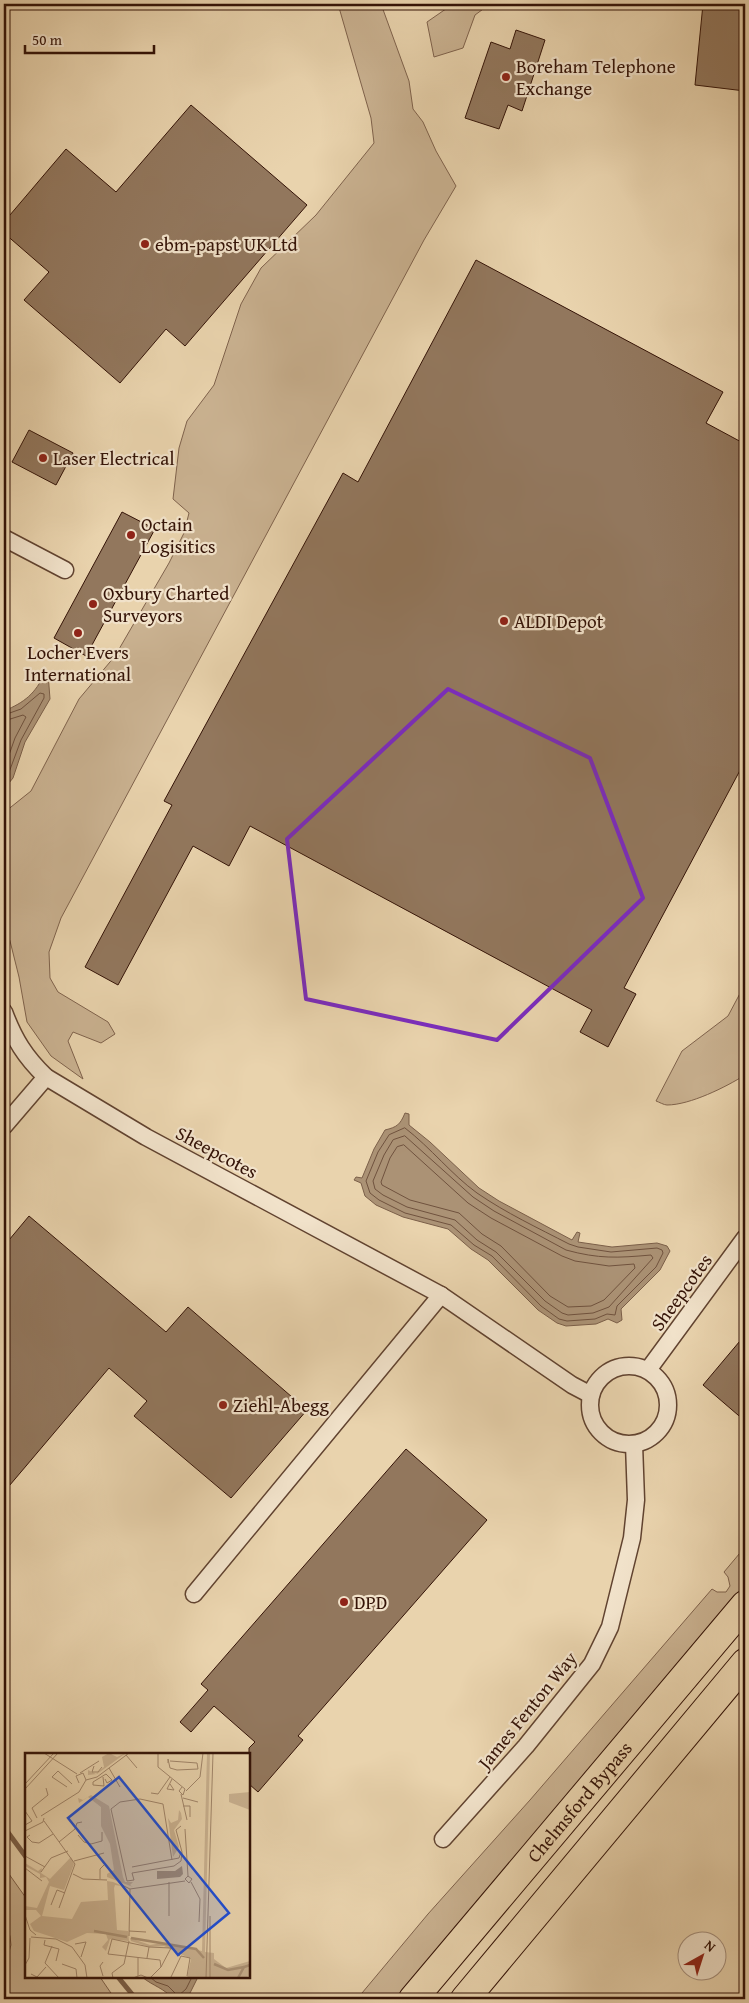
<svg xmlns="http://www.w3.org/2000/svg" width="749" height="2003" font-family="'Gentium Book Plus',serif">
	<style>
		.green { fill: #cab291; stroke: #7f624c }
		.water { fill: #ab9275; stroke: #7b5f49 }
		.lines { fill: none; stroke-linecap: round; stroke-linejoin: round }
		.shore { stroke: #70523e; stroke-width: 1 }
		.stream { stroke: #7b5f49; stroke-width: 5 }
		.building { fill: #92775d; stroke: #341307 }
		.minor-casing { stroke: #614330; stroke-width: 19 }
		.trunk-casing { stroke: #341307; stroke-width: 30 }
		.minor { stroke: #f1e2ca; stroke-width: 16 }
		.trunk { stroke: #e9d3ad; stroke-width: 28 }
		.marked { fill: none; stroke: #7b2cbf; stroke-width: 4; stroke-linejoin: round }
		.poi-dot { fill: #8f2418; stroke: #f1e2ca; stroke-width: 2 }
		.labels { text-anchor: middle; stroke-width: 4.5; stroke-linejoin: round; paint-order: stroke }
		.poi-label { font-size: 19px; fill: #341307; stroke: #f1e2ca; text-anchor: start }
		.street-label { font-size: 19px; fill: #341307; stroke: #f1e2ca }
		.inset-river { fill: none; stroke: #ab9275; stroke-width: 2.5 }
		.inset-road { fill: none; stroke: #a1866b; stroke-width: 1 }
		.view { fill: #1d4ed8; fill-opacity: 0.15; stroke: #1d4ed8; stroke-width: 2.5 }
		.inset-edge { fill: none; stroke: #341307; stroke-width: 2.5 }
	</style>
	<rect width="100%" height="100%" fill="#e9d3ad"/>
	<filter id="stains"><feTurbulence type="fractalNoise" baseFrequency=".004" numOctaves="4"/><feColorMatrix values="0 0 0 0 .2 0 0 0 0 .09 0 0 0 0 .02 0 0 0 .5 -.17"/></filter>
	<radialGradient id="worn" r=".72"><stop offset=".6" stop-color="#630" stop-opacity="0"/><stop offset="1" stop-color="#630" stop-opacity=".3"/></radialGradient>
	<!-- green -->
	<g class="green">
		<polygon points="338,4 381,4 409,81 413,109 423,122 436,151 456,186 424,240 61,918 49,952 50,978 58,992 108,1022 115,1034 101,1043 73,1032 68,1041 83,1079 51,1056 27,1022 19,977 10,941 4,925 4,810 6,811 31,791 79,699 115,656 169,563 184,533 189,513 173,499 179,448 187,421 214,385 241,304 261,268 316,215 374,143 371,118"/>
		<polygon points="453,4 490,4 475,15 463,48 434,57 427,22"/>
		<path d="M745 984V1075C726 1087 690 1105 667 1105 664 1105 659 1102 656 1101L682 1051 728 1016Z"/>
		<polygon points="745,1547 745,1594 395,1999 357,1999 428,1914 530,1800 712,1589 717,1592 726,1592 730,1586 728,1577 724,1572"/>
		<polygon points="4,1867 26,1898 26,1977 100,1977 115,1999 7,1999 4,1968 11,1945 10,1936 4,1924"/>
	</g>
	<!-- water -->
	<g class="water">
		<path d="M45 673H48L50 699 25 742 13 778 4 789V711C25 702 35 694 45 673Z"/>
		<path d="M405 1113 409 1114V1125L430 1142 479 1188 499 1201 572 1240 577 1232 580 1233 578 1242 612 1247 657 1243 667 1246 670 1251 660 1270 621 1309 622 1320 617 1323 608 1319 596 1324 566 1326 557 1323 538 1310 488 1260 471 1249 448 1229 403 1217 376 1205 365 1196 361 1183 354 1180 356 1177 362 1178 374 1149 385 1130C397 1127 400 1125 405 1113Z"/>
		<path d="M142 1977H198L190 1993 182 1999H173C164 1988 153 1986 142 1977Z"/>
	</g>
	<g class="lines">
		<!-- shore -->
		<g class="shore">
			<polyline points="4,715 21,709 40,693 44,694 44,698 21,740 8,775 4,781"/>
			<polyline points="4,721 23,715 26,717 15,738 4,769"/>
			<path d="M405 1128C431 1148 452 1175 477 1193 506 1213 538 1228 569 1244L578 1247 611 1252 657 1248 662 1250 663 1253 656 1267 617 1306 615 1315 607 1314 595 1319 567 1321 559 1319 541 1306 492 1256 474 1245 451 1225 405 1213 379 1200 370 1193 366 1181 378 1152 389 1135Z"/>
			<path d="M405 1136 473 1197 494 1211 566 1250C599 1259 617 1258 651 1255L653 1258 609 1307 593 1313 568 1315 562 1313 545 1301 496 1252 477 1240 455 1220 407 1207 383 1195 375 1189 373 1181 384 1155 393 1140Z"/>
			<polygon points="404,1145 468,1203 491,1218 562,1256 575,1261 609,1266 634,1264 635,1268 604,1300 591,1306 568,1307 550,1296 501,1246 482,1234 459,1213 410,1200 382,1185 381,1182 390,1158 397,1147"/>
			<polyline points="150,1977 156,1982 168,1986 178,1996 186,1989 192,1977"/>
		</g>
		<!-- stream -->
		<g class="stream">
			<polyline points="4,1827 26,1857"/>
			<polyline points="118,1977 136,1999"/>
		</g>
	</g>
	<!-- building -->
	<g class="building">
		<polygon points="703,4 745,4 745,91 695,85"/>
		<polygon points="516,30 545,40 522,111 508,105 499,129 465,118 491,42 510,49"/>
		<polygon points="191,105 307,205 185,346 166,329 120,383 24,300 49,272 4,233 4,222 66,149 116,192"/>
		<polygon points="476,260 723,392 706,423 745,444 745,761 624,988 636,994 608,1047 580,1032 592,1010 250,826 229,866 193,846 118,985 85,967 172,805 164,801 343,473 358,482"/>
		<polygon points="29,430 73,453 56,485 12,462"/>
		<polygon points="122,512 155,529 86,656 54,638"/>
		<polygon points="29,1216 166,1332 188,1307 307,1410 231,1498 134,1416 147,1401 109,1368 4,1492 4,1246"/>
		<polygon points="745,1335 745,1421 703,1385"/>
		<polygon points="406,1449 487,1520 298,1736 303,1740 258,1792 249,1784 249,1748 255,1742 214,1706 191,1732 180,1722 208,1690 201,1684"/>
	</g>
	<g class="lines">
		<!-- minor casing -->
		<g class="minor-casing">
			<g id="minor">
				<polyline points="4,538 65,570"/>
				<path d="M4 1012C14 1039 25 1057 46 1077L146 1137 441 1295 572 1385 591 1395"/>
				<polyline points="4,1126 46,1077"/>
				<circle cx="629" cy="1405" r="39"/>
				<polyline points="648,1370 745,1238"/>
				<polyline points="194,1594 441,1295"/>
				<polyline points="443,1839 526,1746 592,1664 610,1627 632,1538 636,1500 634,1444"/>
			</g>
		</g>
		<!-- trunk casing -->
		<g class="trunk-casing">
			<g id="trunk">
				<path id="s1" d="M413 1999 745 1605"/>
				<polyline points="465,1999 745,1663"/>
			</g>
		</g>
		<!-- minor -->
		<use href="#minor" class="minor"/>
		<!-- trunk -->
		<use href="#trunk" class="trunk"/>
	</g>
	<!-- marked area -->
	<path class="marked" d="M448 689 590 758 643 898 497 1040 306 999 287 839Z"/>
	<!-- markers -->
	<g class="poi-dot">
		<circle cx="506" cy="77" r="5"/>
		<circle cx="145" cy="244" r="5"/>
		<circle cx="43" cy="458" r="5"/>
		<circle cx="131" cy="535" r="5"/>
		<circle cx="93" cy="604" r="5"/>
		<circle cx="504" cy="621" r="5"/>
		<circle cx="78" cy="633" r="5"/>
		<circle cx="223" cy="1405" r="5"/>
		<circle cx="344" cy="1602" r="5"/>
	</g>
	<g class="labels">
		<!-- poi labels -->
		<g class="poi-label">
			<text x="516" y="73">Boreham Telephone<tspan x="516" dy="22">Exchange</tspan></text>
			<text x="155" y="251">ebm-papst UK Ltd</text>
			<text x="53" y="465">Laser Electrical</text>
			<text x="141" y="531">Octain<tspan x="141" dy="22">Logisitics</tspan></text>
			<text x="103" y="600">Oxbury Charted<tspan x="103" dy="22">Surveyors</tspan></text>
			<text x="514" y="628">ALDI Depot</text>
			<text x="78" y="659" text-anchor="middle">Locher Evers<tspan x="78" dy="22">International</tspan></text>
			<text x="233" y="1412">Ziehl-Abegg</text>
			<text x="354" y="1609">DPD</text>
		</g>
		<!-- street labels -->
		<g class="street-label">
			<text transform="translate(217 1152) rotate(28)" y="7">Sheepcotes</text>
			<text transform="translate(681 1292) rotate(-54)" y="7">Sheepcotes</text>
			<text transform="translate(527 1710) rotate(-51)" y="7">James Fenton Way</text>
			<text dy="7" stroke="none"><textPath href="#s1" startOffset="258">Chelmsford Bypass</textPath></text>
		</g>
	</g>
	<!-- overview -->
	<g transform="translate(25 1753)">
		<rect width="225" height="225" fill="#e9d3ad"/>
		<path d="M84 0 92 4 101 0 72 21 63 22V17L71 21 79 14 77 4ZM182 0H185L180 199 189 200V206L201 215 225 208V223L218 225H162L166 206 139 193 124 194 106 188 105 185 125 192 137 190 177 198ZM225 39V57L204 49V41ZM66 42 84 53 98 124 100 129H108L105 132 108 134 82 124V121L89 117 85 91 76 73V54L63 44 54 50 53 45 58 47ZM154 57 156 60 157 66 149 77 154 94 148 104 143 65 146 70 153 67ZM46 104 49 111 39 137 25 133 17 163 47 166 56 149 83 147 82 128 88 129 93 131 96 133 90 132 89 135 92 177 103 178 104 188 85 186 81 198 77 194 83 187 81 181 62 180 42 189 9 178 5 171 16 163 11 157H0V153L12 155 24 129 21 124 15 125V121L0 113V110L13 118 17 115 16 120 25 126Z" fill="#cab291"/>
		<path d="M157 113 158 121 155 124 132 126V118H150Z" fill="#ab9275"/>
		<path class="inset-river" d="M69 178 102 184M106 185 171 196 179 205M189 211 203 217 219 214M213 225 219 214 225 212"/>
		<path class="inset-road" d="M19 0 52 21M133 0V14L160 36 158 42 154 38 157 34M101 2 112 15M143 10V6L145 15 152 17 173 16 172 10 145 8M69 13 67 19H73L77 14M84 15 95 34M55 20 74 8M78 24 79 33 68 32V29L81 21M80 26 82 30 87 27 81 21M61 27 72 24 104 0M0 31 29 0M145 31 149 37 142 36 147 26M42 34 27 24 33 18 47 31M0 36 33 0M161 38 175 24 178 0M126 40 133 41 145 24M156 41 162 67M158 45 173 49M158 53H165V64M0 58 7 68 0 72M16 63 54 39 61 27 58 20 51 23 54 30M12 65 7 55 23 42 21 35M19 68 50 111 34 155M160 76 163 123 160 126 164 130 167 126 163 123M0 78 18 69 19 65M5 82 2 84 7 89 14 90 28 81M53 82 59 89 66 91 77 88V79M34 89 50 76 52 70 57 69M0 103 20 114M147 107 138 51 115 46 95 49 86 56 102 128 109 127 107 120 149 113 156 108 157 99 151 77 156 73M49 108 79 100M107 114 154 105 156 99M0 115 17 128M16 119 26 105 43 98M48 121 58 126 82 127M75 126V116L79 112M166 129 175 146 174 169M95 131 105 136 160 128M26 152 32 137 40 140M0 162 5 177 11 182M144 163V129M104 178 121 179M104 183 105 136M6 184 31 186 47 194 60 212 62 225M20 187 19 192 34 196 31 208M50 191 61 189 56 204M27 193 20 210 34 225M124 194 87 186 83 201 135 207 136 214 125 225M113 204V223M122 205 124 194 146 195M78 209 75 213 78 223M37 211 51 216 52 225M0 212 4 205 5 185M136 214 146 195 155 203M6 221 12 224 21 214M146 224 156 203 165 205 162 223M88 225 87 220 99 211 104 188M108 225 116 222 123 225M181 225 188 0M185 225V163"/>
		<path class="view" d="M94 24 204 160 153 202 43 65Z"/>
		<rect width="225" height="225" class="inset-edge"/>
	</g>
	<!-- margin -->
	<rect width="749" height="2003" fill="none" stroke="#e9d3ad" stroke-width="20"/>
	<rect x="5" y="5" width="739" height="1993" fill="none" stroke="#341307" stroke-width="2.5"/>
	<rect x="10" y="10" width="729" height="1983" fill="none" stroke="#341307"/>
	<!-- north arrow -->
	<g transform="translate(702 1956) rotate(39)"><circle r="24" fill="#f1e2ca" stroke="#a58f7c"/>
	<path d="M0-4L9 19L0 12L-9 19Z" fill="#8f2418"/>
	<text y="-8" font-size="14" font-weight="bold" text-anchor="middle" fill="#341307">N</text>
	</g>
	<!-- scale -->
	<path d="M25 45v8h129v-8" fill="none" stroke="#341307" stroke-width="2.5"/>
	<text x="32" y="45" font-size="15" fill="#341307" stroke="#f1e2ca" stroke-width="4" paint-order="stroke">50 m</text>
	<rect width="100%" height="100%" filter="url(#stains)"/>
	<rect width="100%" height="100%" fill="url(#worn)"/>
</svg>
